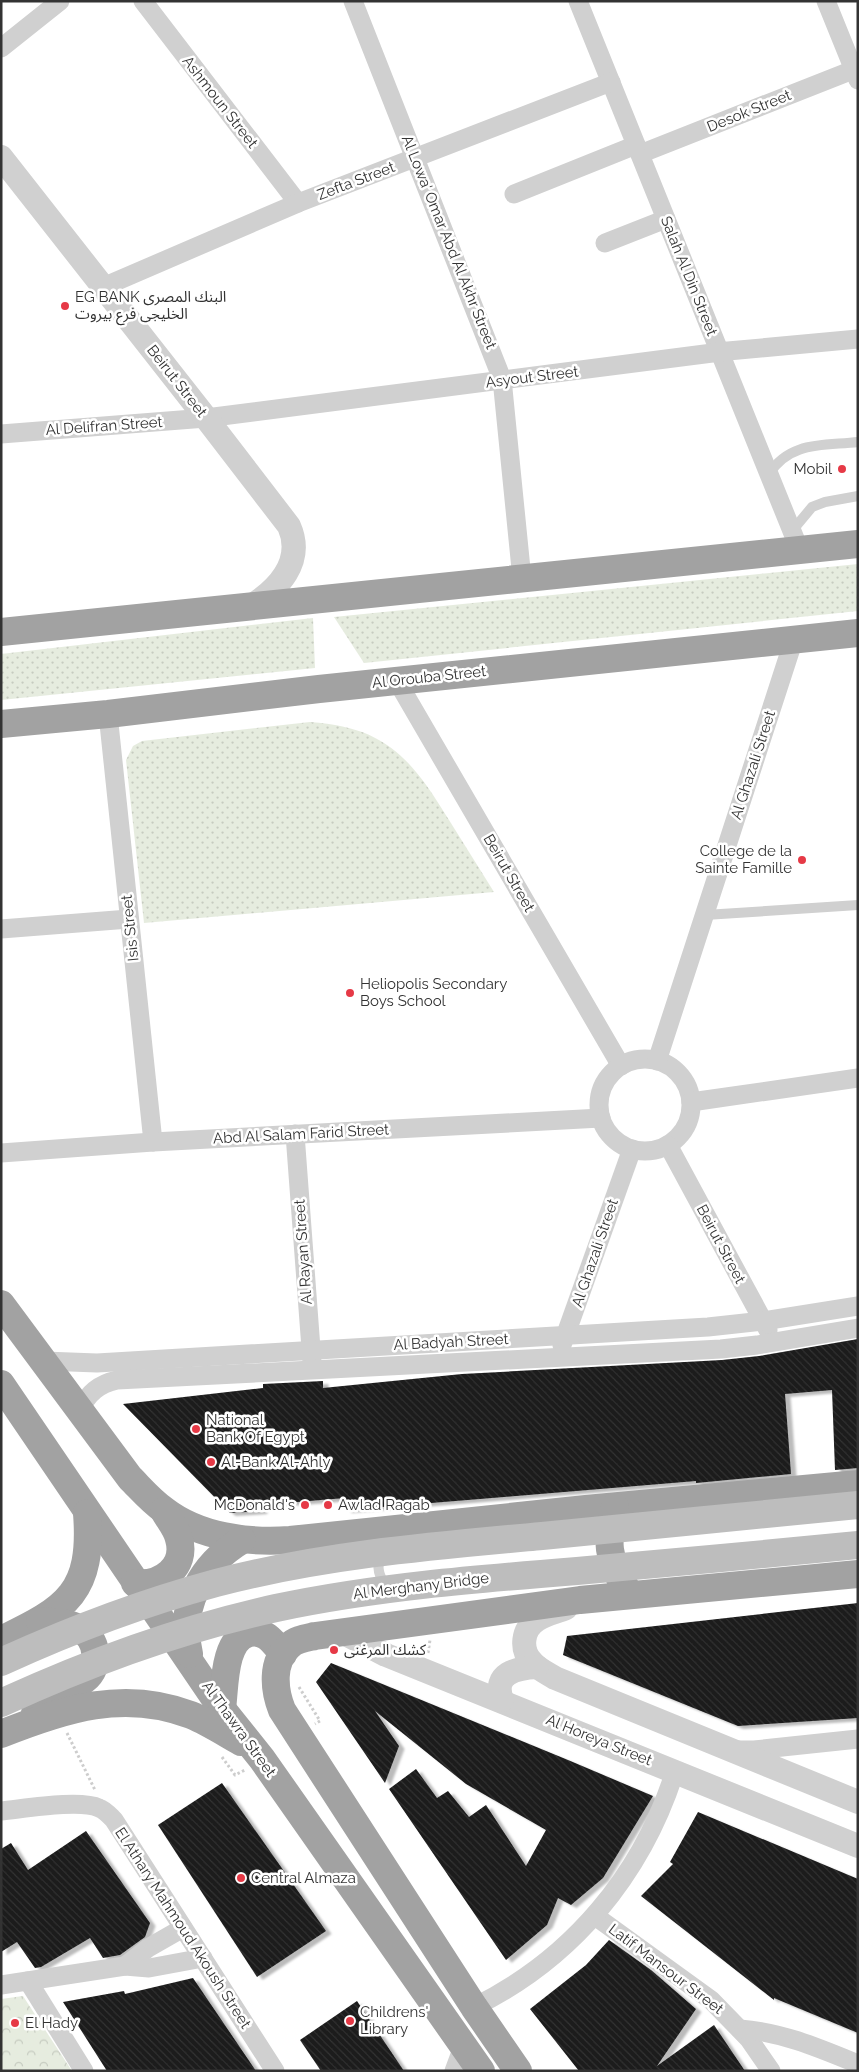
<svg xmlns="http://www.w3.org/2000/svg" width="859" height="2072" font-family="Raleway,'Noto Sans Arabic',sans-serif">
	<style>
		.grass { fill: url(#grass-dots) }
		.park { fill: url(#park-crowns) }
		.building { fill: url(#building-back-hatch); filter: url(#shadow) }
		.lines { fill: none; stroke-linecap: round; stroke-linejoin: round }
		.path { stroke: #cdcdcd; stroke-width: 3; stroke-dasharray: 2.5 2.5; stroke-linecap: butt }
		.service { stroke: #d0d0d0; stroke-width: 10 }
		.minor { stroke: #d0d0d0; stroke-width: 19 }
		.tertiary { stroke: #d0d0d0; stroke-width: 24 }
		.trunk { stroke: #a2a2a2; stroke-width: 28 }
		.secondary-bridge { stroke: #bdbdbd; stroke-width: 28 }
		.poi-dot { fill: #e63946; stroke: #fff; stroke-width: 2 }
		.labels { text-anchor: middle; stroke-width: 5; stroke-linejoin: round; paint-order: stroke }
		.street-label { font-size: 15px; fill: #333; stroke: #fff }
		.poi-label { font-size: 15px; fill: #333; stroke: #fff; text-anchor: start }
	</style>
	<defs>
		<pattern id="grass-dots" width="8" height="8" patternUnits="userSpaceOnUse" patternTransform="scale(1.25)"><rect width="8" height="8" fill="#e6ecdf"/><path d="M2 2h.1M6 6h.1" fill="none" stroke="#c6cbc0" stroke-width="1.8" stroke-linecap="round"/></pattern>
		<pattern id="park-crowns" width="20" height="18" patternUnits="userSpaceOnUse" patternTransform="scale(1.25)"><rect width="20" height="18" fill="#e6ecdf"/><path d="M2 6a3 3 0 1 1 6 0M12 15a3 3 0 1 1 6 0" fill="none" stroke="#c6cbc0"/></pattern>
		<pattern id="building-back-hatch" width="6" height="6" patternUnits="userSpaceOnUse" patternTransform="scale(1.25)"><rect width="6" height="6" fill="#1a1a1a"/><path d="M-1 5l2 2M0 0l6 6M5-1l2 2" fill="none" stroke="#333"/></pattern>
		<filter id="shadow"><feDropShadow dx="5.5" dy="3" stdDeviation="1" flood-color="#0004"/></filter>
	</defs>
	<rect width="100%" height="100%" fill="#fff"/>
	<!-- grass -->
	<g class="grass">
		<polygon points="858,564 858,611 364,663 334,617"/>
		<polygon points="313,618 315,668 1,700 1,654"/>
		<path d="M310 722C387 727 412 760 449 820 464 844 479 868 494 892L144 923 126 760 133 746 142 741Z"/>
	</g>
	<!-- park -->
	<polygon class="park" points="23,1996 72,2071 1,2071 1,1999"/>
	<!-- building -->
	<g class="building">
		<polygon points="858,1339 858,1468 835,1470 832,1390 785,1394 791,1474 696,1483 696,1481 346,1510 345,1498 261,1505 262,1511 230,1513 123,1404 263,1388 263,1384 323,1381 323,1388 462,1374 722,1360 759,1356"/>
		<polygon points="858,1603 858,1718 738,1726 563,1655 567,1636"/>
		<polygon points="331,1663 568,1760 653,1796 603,1878 571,1905 558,1898 547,1925 506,1960 389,1789 416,1769 437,1798 448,1791 469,1817 486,1805 526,1866 546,1830 466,1784 375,1711 399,1746 385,1783 316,1682"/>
		<polygon points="222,1783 326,1931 257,1977 158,1825"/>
		<polygon points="698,1812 858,1879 858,2033 774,1998 774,2000 641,1896 673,1864 670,1862"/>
		<polygon points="86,1831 150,1923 145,1937 120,1955 103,1958 90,1938 41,1967 35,1968 17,1942 1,1952 1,1849 11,1843 28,1870"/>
		<polygon points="609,1940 651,1970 696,2009 657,2066 714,2025 745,2071 579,2071 530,2009 586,1965"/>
		<polygon points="193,1978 256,2071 107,2071 63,2002 124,1991 125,1994"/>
		<polygon points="357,2001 404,2071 321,2071 300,2040"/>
	</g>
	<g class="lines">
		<!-- path -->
		<g class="path">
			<polyline points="428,1653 430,1640"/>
			<polyline points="299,1687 320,1721 315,1724"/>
			<polyline points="67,1733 95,1790"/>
			<polyline points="222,1757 235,1775 245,1770"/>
		</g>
		<!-- service -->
		<g class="service">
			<path d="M769 474C790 441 823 446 858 442"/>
			<polyline points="792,531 812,507 825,502 858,496"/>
			<polyline points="705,915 858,905"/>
			<path d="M381 1555C376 1567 379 1578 388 1587"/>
		</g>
		<!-- minor -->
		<g class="minor">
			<polyline points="143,1 298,203"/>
			<polyline points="353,1 500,374 503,389 522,579"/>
			<polyline points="578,1 800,551"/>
			<polyline points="826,1 858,80"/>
			<polyline points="1,48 60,1"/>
			<polyline points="640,154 858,68"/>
			<polyline points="514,194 636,145"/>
			<polyline points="605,243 666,219"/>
			<polyline points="103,287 298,203 611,82"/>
			<polyline points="1,434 206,418 728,351 858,339"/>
			<polyline points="397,681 621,1066"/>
			<polyline points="108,714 153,1142"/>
			<polyline points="1,929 129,919"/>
			<circle cx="645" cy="1105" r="46"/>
			<polyline points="657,1061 794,639"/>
			<polyline points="691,1102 858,1078"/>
			<polyline points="295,1134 312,1362"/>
			<polyline points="668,1145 768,1330"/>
			<polyline points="1,1153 153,1142 601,1118"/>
			<polyline points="562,1345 632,1149"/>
			<polyline points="44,1361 97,1363 708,1327 763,1321 858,1306"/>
			<path d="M80 1410C88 1393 99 1384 117 1380L721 1349 757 1345 858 1328"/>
			<polyline points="735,1750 754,1750 858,1739"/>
			<path d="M1 1811C23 1809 80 1799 99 1808 105 1810 109 1815 114 1820L275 2071"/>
			<polyline points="595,1916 711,2000 749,2039 771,2071"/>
			<polyline points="125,1966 148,1948 183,1928"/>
			<polyline points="28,1981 84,2071"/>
			<polyline points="1,1985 125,1966 149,1968 203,1958"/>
			<path d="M474 2007C572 1959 642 1875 675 1771"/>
			<path d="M740 2029C782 2032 819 2048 858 2064"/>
			<polyline points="454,2071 464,2044"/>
		</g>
		<!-- tertiary -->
		<g class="tertiary">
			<path d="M1 157 206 418 289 526C305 562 278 589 250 607"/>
			<path d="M566 1608C557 1612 545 1614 537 1620 522 1629 520 1650 532 1662 538 1669 547 1673 555 1678L858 1802"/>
			<polyline points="342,1632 386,1655 858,1846"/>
			<path d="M502 1700C492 1673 517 1668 537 1667"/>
		</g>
		<!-- trunk -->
		<g class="trunk">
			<polyline points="1,632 858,544"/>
			<polyline points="1,724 108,714 319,689 858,633"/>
			<path d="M1 1304 130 1478C141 1489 151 1501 164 1510 199 1537 248 1543 290 1540L586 1509 858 1484"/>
			<polyline points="1,1384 222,1709 262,1759 481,2071"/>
			<path d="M615 1507C606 1540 607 1560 626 1588"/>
			<path d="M135 1583C161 1586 187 1567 179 1539 177 1529 169 1520 164 1511"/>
			<path d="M1 1640C68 1608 93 1592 87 1513"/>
			<path d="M189 1654C178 1606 202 1564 242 1540"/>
			<path d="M222 1709C225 1688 223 1639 249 1633 265 1629 274 1643 283 1654"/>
			<path d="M35 1713C49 1698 68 1692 84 1680 102 1667 98 1637 78 1628 67 1622 53 1622 40 1621"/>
			<path d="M1 1734C64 1709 124 1689 191 1715 208 1722 225 1733 241 1742"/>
			<path d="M518 2071 474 2007 282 1710C274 1690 271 1662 289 1646 296 1639 306 1638 315 1636L580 1600 858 1574"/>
		</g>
		<!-- secondary-bridge -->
		<g class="secondary-bridge">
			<path d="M1 1662C71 1630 142 1603 216 1583 323 1555 432 1546 542 1536 647 1526 753 1515 858 1505"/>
			<path d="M1 1703C90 1662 180 1629 276 1608 375 1587 476 1579 577 1571 671 1563 764 1554 858 1545"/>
		</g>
	</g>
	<!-- markers -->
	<g class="poi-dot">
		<circle cx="65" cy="306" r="5"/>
		<circle cx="842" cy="469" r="5"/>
		<circle cx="802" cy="860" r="5"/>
		<circle cx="350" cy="993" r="5"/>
		<circle cx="196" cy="1429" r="5"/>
		<circle cx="211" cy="1462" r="5"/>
		<circle cx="305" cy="1505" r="5"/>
		<circle cx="328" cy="1505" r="5"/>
		<circle cx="334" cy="1650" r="5"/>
		<circle cx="241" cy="1878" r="5"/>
		<circle cx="350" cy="2021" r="5"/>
		<circle cx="15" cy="2023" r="5"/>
	</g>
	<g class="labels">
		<!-- street labels -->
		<g class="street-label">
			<text transform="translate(220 102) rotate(52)" y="5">Ashmoun Street</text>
			<text transform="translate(749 111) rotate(-22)" y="5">Desok Street</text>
			<text transform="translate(356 181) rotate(-21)" y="5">Zefta Street</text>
			<text transform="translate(449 242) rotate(68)" y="5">Al Lowa' Omar Abd Al Akhr Street</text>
			<text transform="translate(689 276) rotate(68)" y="5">Salah Al Din Street</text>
			<text transform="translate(532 377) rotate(-7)" y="5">Asyout Street</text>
			<text transform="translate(177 381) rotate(52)" y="5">Beirut Street</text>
			<text transform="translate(104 426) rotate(-4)" y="5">Al Delifran Street</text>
			<text transform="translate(429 677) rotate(-6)" y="5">Al Orouba Street</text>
			<text transform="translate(753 765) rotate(-72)" y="5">Al Ghazali Street</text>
			<text transform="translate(509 873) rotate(60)" y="5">Beirut Street</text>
			<text transform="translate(130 928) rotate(-96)" y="5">Isis Street</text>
			<text transform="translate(301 1134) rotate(-3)" y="5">Abd Al Salam Farid Street</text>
			<text transform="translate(721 1244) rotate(62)" y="5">Beirut Street</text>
			<text transform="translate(303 1252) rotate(-94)" y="5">Al Rayan Street</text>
			<text transform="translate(595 1253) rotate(-71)" y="5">Al Ghazali Street</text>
			<text transform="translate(451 1342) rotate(-3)" y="5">Al Badyah Street</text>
			<text transform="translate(421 1586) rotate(-7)" y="5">Al Merghany Bridge</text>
			<text transform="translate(239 1729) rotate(54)" y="5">Al Thawra Street</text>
			<text transform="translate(599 1740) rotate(22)" y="5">Al Horeya Street</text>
			<text transform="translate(183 1928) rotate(57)" y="5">El Athary Mahmoud Akoush Street</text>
			<text transform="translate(666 1969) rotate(37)" y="5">Latif Mansour Street</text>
		</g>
		<!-- poi labels -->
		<g class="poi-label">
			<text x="75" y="302">EG BANK البنك المصرى<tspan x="75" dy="17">الخليجى فرع بيروت</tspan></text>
			<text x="832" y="474" text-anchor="end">Mobil</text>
			<text x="792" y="856" text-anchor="end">College de la<tspan x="792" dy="17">Sainte Famille</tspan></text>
			<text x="360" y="989">Heliopolis Secondary<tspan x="360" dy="17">Boys School</tspan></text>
			<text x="206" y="1425">National<tspan x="206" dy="17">Bank Of Egypt</tspan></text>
			<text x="221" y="1467">Al-Bank Al-Ahly</text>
			<text x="295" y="1510" text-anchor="end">McDonald's</text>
			<text x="338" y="1510">Awlad Ragab</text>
			<text x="344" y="1655">كشك المرغنى</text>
			<text x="251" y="1883">Central Almaza</text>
			<text x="360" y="2017">Childrens'<tspan x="360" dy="17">Library</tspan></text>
			<text x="25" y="2028">El Hady</text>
		</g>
	</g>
	<!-- border -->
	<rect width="859" height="2072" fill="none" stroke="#333333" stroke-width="5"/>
</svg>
